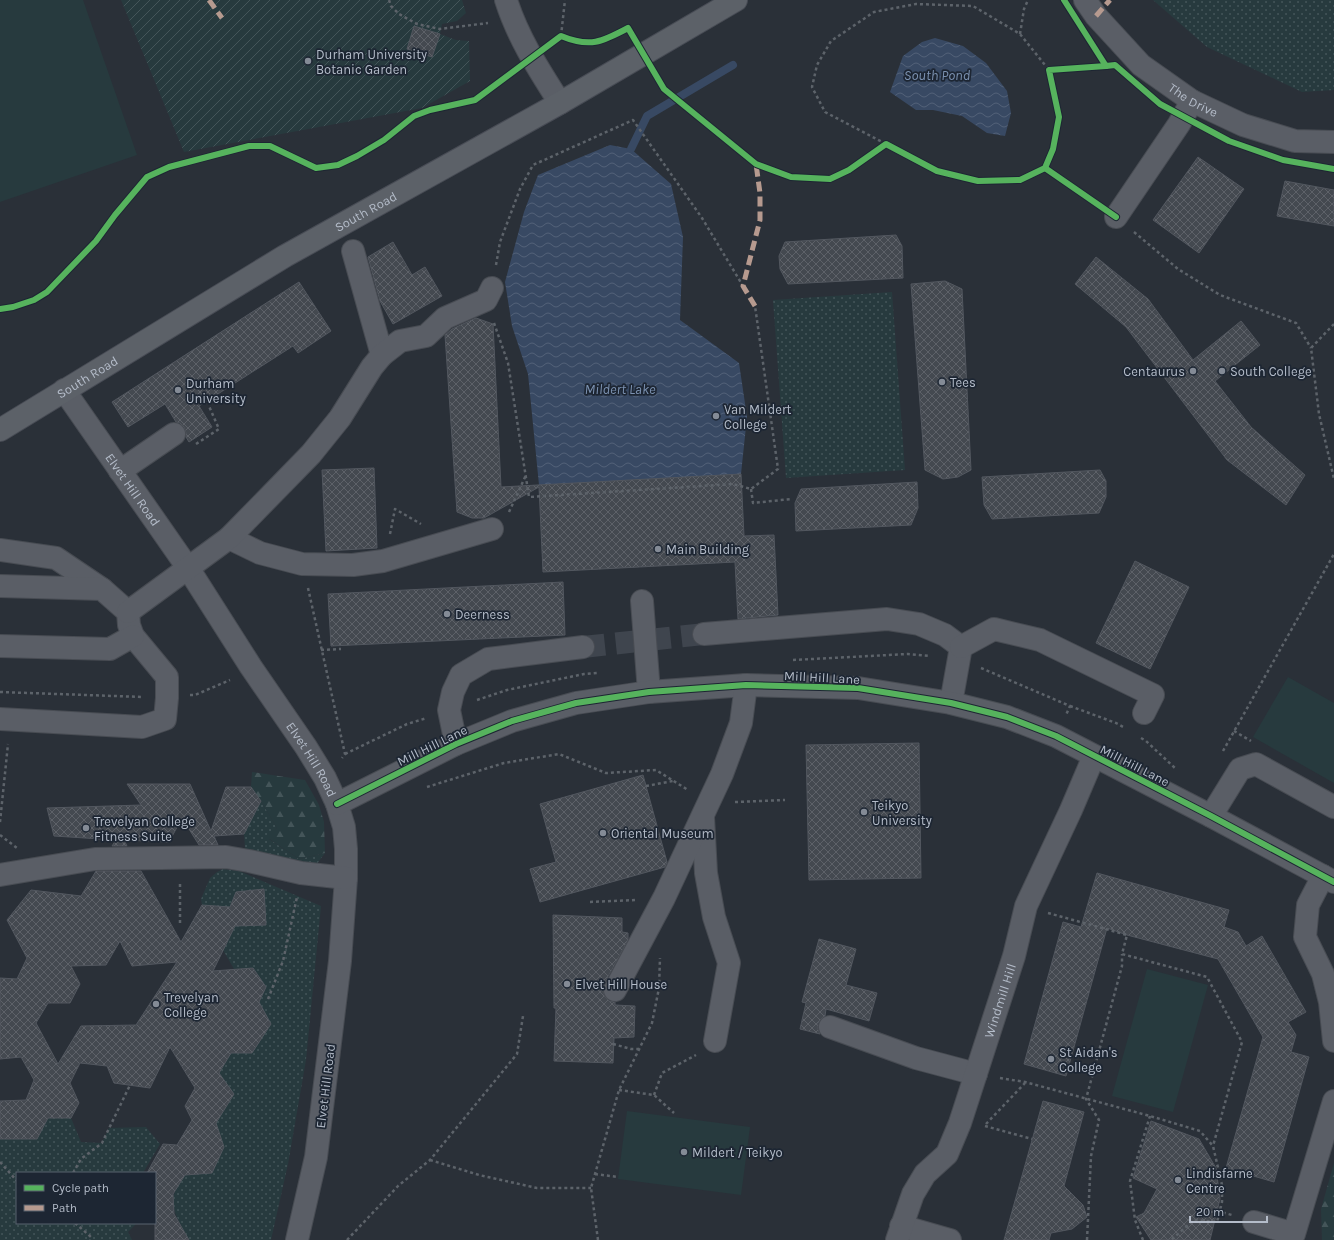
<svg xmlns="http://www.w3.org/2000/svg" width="1334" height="1240" font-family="Karla,sans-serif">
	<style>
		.grass { fill: url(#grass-dots) }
		.forest { fill: url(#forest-firs) }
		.park { fill: #273a3e }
		.garden { fill: url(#garden-furrows) }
		.water { fill: url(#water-waves) }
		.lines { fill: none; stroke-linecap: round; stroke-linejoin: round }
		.stream { stroke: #384963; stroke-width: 8 }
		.building { fill: url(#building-cross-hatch); stroke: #52575f; fill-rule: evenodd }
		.minor-tunnel { stroke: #3f454e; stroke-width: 22; stroke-dasharray: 22 11; stroke-linecap: butt }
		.minor-casing { stroke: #484c53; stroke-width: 24 }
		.major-casing { stroke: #484c55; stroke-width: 24 }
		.path { stroke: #5d636a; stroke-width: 2.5; stroke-dasharray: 3 3; stroke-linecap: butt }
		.minor { stroke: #5a5e66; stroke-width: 22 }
		.major { stroke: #5c6168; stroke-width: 22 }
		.quiet { stroke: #b69a8f; stroke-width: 5; stroke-dasharray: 10 5; stroke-linecap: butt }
		.cycleway-casing { stroke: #1d2633; stroke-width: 8 }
		.cycleway { stroke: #56b35d; stroke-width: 6 }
		.poi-dot { fill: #848b96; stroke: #1d2633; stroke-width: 1.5 }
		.labels { text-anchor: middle; stroke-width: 3.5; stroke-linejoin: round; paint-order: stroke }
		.poi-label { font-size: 13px; fill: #b4bcc9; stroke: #1d2633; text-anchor: start }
		.street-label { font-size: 13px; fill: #b4bcc9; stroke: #1d2633 }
		.water-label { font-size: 14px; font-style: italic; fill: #7c92b1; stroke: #1d2633 }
	</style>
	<defs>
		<pattern id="grass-dots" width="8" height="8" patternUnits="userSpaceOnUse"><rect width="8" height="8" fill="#273a3e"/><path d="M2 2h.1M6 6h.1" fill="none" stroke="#445559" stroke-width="1.8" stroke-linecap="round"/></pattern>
		<pattern id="forest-firs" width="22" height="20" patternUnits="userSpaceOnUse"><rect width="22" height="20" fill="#273a3e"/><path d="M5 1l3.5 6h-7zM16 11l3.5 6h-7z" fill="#445559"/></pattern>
		<pattern id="garden-furrows" width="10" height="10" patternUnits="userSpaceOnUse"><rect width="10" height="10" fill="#273a3e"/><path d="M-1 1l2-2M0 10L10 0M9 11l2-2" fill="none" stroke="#445559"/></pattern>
		<pattern id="water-waves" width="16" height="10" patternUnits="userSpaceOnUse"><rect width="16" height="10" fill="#384963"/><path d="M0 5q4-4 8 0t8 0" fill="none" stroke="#526178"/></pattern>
		<pattern id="building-cross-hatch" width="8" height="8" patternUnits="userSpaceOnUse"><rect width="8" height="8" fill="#444950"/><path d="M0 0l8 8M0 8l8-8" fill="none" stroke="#5d6168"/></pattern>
	</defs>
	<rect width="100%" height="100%" fill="#2a3038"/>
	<!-- grass -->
	<g class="grass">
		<polygon points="1153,0 1334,0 1334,90 1302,92 1207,47"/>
		<polygon points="892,292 905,470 786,478 773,300"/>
		<polygon points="261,801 277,828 269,839 299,859 325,853 316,865 275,862 245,848 244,834"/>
		<path d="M223 869 239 871 321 906 306 1060 288 1164 271 1240H182L186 1234C177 1219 168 1204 177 1187L172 1176 212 1173 224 1147 216 1123 219 1073 231 1053H252L259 1002 266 987 253 968 234 969 223 950 235 926 266 925 264 889 236 892 227 915 216 906 202 905 201 899 210 878 217 872Z"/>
		<polygon points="48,1118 71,1118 81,1142 102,1143 109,1128 146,1127 160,1144 143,1173 17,1173 17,1223 137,1223 128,1232 132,1240 0,1240 0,1139 37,1139"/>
	</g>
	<!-- forest -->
	<g class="forest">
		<polygon points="252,772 305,780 319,805 324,822 325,853 299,859 268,838 277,828 261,801 251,787"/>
		<polygon points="1334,1163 1334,1240 1322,1240 1321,1209"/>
	</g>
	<!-- park -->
	<g class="park">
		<polygon points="0,0 83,0 137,155 0,202"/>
		<polygon points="1288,677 1334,703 1334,783 1253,737"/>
		<polygon points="1147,969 1208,985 1173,1112 1112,1096"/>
		<polygon points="627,1111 750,1127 741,1195 618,1179"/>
	</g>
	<!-- garden -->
	<polygon class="garden" points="121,0 462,0 466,13 457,21 442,24 440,34 456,40 469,41 470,81 422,108 184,152"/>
	<!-- water -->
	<g class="water">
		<polygon points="935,38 963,46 986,63 1007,91 1011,113 1005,136 987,133 962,116 933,110 916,110 890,92 903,56 922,42"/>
		<polygon points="610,145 631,149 671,184 683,237 680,320 739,363 747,417 741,474 539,485 528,374 512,326 505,282 524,212 538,175"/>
	</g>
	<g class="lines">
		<!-- stream -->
		<polyline class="stream" points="631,149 647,116 733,65"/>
	</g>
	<!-- building -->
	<g class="building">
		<polygon points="414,26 440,34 432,57 407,49"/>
		<polygon points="1198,157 1244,189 1199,253 1153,220"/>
		<polygon points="1285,181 1334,190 1334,226 1277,216"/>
		<polygon points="896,235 902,246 903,278 788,284 780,269 779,256 785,242"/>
		<polygon points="393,242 412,275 425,267 442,296 393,324 380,301 368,257"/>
		<polygon points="1096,257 1148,299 1193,360 1241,321 1260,345 1215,381 1251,427 1305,475 1286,505 1227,460 1126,327 1075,284"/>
		<polygon points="945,281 962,289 971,470 958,477 943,479 925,470 911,284"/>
		<polygon points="299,282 331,331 298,353 293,346 199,406 212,427 189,442 186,437 186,433 184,427 180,423 176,422 165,404 128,427 112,402"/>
		<polygon points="476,318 493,324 501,487 741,474 744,536 774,535 778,615 738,619 735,562 543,572 539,487 484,518 472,518 457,512 445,335 452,329"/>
		<polygon points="374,468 377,548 326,551 322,470"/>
		<polygon points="1100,470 1106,481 1106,497 1099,513 992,519 984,505 982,477"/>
		<polygon points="917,482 918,508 911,525 796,531 795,503 801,489"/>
		<polygon points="1135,561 1189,587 1150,669 1096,643"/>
		<polygon points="563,582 565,635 331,646 328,594"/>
		<polygon points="919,743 921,878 809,880 806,745"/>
		<polygon points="643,775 667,862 665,867 540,902 530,869 556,862 540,804"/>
		<polygon points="127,784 190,784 211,831 226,787 251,787 261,801 244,834 214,836 218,845 199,845 182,818 169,842 124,840 127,846 112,846 116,840 54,836 47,808 141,805"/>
		<path d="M96 871H141L181 942 202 905 230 907 236 892 264 889 266 925 235 926 213 971 253 968 266 987 259 1002 271 1024 252 1053H231L219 1073 234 1094 216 1123 224 1147 212 1173 185 1175 173 1194 174 1214 189 1240H155V1173H147L163 1144 177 1145 192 1120 185 1106 195 1088 170 1047 150 1088 114 1083 107 1066 80 1063 70 1083 79 1103 71 1118H48L37 1139H0V1101L26 1100 34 1080 21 1057 0 1059V978L17 979 27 958 7 920 31 890 81 896ZM120 941 132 966 177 962 136 1025 81 1026 58 1064 36 1023 48 1003H70L80 984 71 966 106 965Z"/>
		<polygon points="1097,873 1229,910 1224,927 1238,932 1246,946 1262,936 1306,1012 1288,1022 1296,1035 1291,1052 1309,1057 1274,1182 1226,1168 1263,1037 1218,959 1127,935 1107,928 1066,1076 1024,1064 1063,922 1081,927"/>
		<polygon points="553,915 622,918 622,932 628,933 628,940 604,984 603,991 605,997 609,1001 615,1002 615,1005 635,1006 634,1037 614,1038 613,1063 554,1061 556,1008 554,1008"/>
		<polygon points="819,939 856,949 846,985 877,993 869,1021 826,1009 825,1016 822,1018 818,1023 818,1029 820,1034 800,1029 806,1003 802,1002"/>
		<polygon points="1043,1101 1084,1112 1064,1186 1083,1205 1087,1217 1072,1229 1051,1233 1049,1240 1004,1240"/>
		<polygon points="1151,1121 1199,1139 1216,1168 1220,1199 1210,1240 1151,1240 1136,1217 1144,1213 1157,1189 1133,1178"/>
	</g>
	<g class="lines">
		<!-- minor-tunnel -->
		<polyline class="minor-tunnel" points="583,647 704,634"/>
		<!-- minor casing -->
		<g class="minor-casing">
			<g id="minor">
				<path d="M506 0C518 38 539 70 560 103"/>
				<path id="s1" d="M1085 0 1096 16 1141 65 1192 101 1243 125 1295 141 1334 142"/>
				<polyline points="1116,217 1179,124 1192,101"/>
				<polyline points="353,251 382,355"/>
				<path id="s2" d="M64 390 188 568 251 667 306 747 325 778 337 804 344 827 346 849V878L340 961 316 1157 297 1240"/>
				<polyline points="120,471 174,434"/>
				<polyline points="229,538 260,553 302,564 353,565 383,561 492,529"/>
				<polyline points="0,550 56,558 102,589"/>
				<polyline points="0,586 102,589 128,612 129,625 133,636 167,677 167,698 165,719 142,727 0,719"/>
				<polyline points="642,601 649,692"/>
				<polyline points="128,612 229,538 311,454 340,418 372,367 382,355 400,341 426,336 445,318 486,300 492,288"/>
				<polyline points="704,634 887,619 919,624 945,635 961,647 951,703"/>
				<polyline points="0,646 110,649 133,636"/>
				<polyline points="961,647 994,629 1040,640 1153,695 1144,713"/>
				<polyline points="456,744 449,710 453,692 461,675 488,659 583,647"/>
				<polyline points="337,804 456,744 512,721 576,703 649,692 746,685 858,688 951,703 1007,717 1056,736 1211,816 1334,882"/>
				<polyline points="1211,816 1240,769 1256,764 1334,807"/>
				<polyline points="703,817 706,873 714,917 729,963 715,1041"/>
				<polyline points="0,875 95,859 226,857 249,861 301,873 346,878"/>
				<polyline points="1323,876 1308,905 1305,937 1323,974 1330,1002 1334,1041"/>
				<polyline points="615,990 664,898 722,774 741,723 746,685"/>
				<polyline points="830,1027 916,1058 976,1074"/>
				<polyline points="1254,1222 1294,1234 1334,1101"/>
				<polyline points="901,1226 950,1240"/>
				<path id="s3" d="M897 1240 913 1194 925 1174 947 1154 960 1123 1014 956 1026 906 1071 810 1094 756"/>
			</g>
		</g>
		<!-- major casing -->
		<g class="major-casing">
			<g id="major">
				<path id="s4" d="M0 430 285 256 560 103 736 0"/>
			</g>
		</g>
		<!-- path -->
		<g class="path">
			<polyline points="389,0 391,6 399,14 417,24 440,29 488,23"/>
			<polyline points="1020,34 1024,9 1028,0"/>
			<polyline points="561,36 565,0"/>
			<polyline points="886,144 825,112 812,87 817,65 831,41 874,12 916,4 973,6 1020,34 1049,70"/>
			<polyline points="1134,232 1178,269 1220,295 1296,323 1311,348"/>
			<polyline points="496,265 500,242 520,189 533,165 633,120 702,218 743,286"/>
			<polyline points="494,323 508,363 529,497 733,484 751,489 778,469 755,306"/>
			<polyline points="1334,324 1311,348 1319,414 1334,479"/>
			<polyline points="196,444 219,429 209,406"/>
			<polyline points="751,489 753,503 791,499"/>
			<polyline points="509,512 526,475"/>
			<polyline points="390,534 395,509 421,524"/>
			<polyline points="308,588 345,754 342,758"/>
			<polyline points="321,650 341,649"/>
			<polyline points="793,660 908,654 930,656"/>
			<polyline points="981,668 1070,706 1066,715"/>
			<polyline points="0,692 143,697"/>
			<polyline points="190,695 195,695 230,680"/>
			<polyline points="477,700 507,690 584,674 597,673"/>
			<polyline points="1070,706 1116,723 1125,728"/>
			<polyline points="1234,731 1251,741"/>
			<polyline points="1141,738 1146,741 1176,769"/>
			<polyline points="1223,751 1334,554"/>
			<polyline points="345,754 407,724 427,718"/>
			<polyline points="646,786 673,781"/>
			<polyline points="427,787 504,763 559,754 606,773 656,770 688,790"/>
			<polyline points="735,802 785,800"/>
			<polyline points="0,822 8,744"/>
			<polyline points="0,835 17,848"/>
			<polyline points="590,902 635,900"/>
			<polyline points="1048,913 1127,935 1122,954 1207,977 1242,1042 1213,1146"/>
			<polyline points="180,923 180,882"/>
			<polyline points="268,999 283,961 297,897"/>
			<polyline points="613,1044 631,1049 640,1049"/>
			<polyline points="1000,1078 1025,1082 1150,1116 1200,1131 1213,1146 1222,1185 1222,1202 1217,1222 1194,1220 1171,1240"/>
			<polyline points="619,1090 654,1095 674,1113"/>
			<polyline points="654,1095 662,1073 696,1055"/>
			<polyline points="986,1124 1025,1083"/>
			<polyline points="985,1126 1032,1139"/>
			<polyline points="430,1160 479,1175 537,1188 591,1188"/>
			<polyline points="0,1162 17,1181"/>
			<polyline points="73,1173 81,1159 102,1143 130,1085"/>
			<polyline points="595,1174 618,1177"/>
			<polyline points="1217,1211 1232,1215"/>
			<polyline points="75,1223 91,1237 90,1240"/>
			<polyline points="347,1240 398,1186 430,1160 517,1054 523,1016"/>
			<polyline points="598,1240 591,1188 619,1090 652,1023 659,988 660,958"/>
			<polyline points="1087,1240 1091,1156 1099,1120 1086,1099 1122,966 1122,954"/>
			<polyline points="1143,1240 1135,1220 1130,1181 1150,1116"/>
		</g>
		<!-- minor -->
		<use href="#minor" class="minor"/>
		<!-- major -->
		<use href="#major" class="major"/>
		<!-- quiet -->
		<g class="quiet">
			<polyline points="209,0 222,18"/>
			<polyline points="1096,16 1110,0"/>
			<polyline points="755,306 743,286 760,220 760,193 756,164"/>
		</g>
		<!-- cycleway casing -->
		<g class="cycleway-casing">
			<g id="cycleway">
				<polyline points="1064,0 1106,66 1115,65 1160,104 1229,141 1283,160 1334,169"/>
				<polyline points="1045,168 1116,217"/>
				<path d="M0 309 13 307 34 300 47 292 96 241 115 215 147 177 169 167 249 146H270L316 168 338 165 357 156 384 140 414 116 430 110 475 100 561 36C590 48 602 42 628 28L664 89 756 164 791 177 830 179 849 170 886 144 937 171 978 181 1020 180 1045 168 1053 149 1059 117 1049 70 1106 66"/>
				<polyline points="337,804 456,744 512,721 576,703 649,692 746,685 858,688 951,703 1007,717 1056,736 1211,816 1334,882"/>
			</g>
		</g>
		<!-- cycleway -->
		<use href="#cycleway" class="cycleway"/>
	</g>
	<!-- markers -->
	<g class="poi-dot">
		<circle cx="308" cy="61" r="4"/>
		<circle cx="1193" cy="371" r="4"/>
		<circle cx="1222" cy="371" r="4"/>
		<circle cx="942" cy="382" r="4"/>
		<circle cx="178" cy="390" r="4"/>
		<circle cx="716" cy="416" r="4"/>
		<circle cx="658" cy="549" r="4"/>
		<circle cx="447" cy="614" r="4"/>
		<circle cx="864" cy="812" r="4"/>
		<circle cx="86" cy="828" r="4"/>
		<circle cx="603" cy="833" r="4"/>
		<circle cx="567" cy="984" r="4"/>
		<circle cx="156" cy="1004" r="4"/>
		<circle cx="1051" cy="1059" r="4"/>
		<circle cx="684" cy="1152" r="4"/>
		<circle cx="1178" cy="1180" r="4"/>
	</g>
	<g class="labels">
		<!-- poi labels -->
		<g class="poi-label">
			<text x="316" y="59">Durham University<tspan x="316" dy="15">Botanic Garden</tspan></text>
			<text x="1185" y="376" text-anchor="end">Centaurus</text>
			<text x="1230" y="376">South College</text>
			<text x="950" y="387">Tees</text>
			<text x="186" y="388">Durham<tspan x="186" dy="15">University</tspan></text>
			<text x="724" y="414">Van Mildert<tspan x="724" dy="15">College</tspan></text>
			<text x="666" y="554">Main Building</text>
			<text x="455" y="619">Deerness</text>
			<text x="872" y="810">Teikyo<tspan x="872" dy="15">University</tspan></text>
			<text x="94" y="826">Trevelyan College<tspan x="94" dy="15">Fitness Suite</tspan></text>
			<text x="611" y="838">Oriental Museum</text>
			<text x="575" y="989">Elvet Hill House</text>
			<text x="164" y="1002">Trevelyan<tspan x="164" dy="15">College</tspan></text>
			<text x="1059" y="1057">St Aidan's<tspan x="1059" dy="15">College</tspan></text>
			<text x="692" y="1157">Mildert / Teikyo</text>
			<text x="1186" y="1178">Lindisfarne<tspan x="1186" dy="15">Centre</tspan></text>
		</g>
		<!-- street labels -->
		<g class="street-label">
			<text dy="5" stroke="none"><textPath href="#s1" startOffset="149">The Drive</textPath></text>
			<text dy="5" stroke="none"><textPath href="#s4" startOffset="426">South Road</textPath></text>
			<text dy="5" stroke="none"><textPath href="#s4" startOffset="102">South Road</textPath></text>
			<text dy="5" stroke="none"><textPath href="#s2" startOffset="121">Elvet Hill Road</textPath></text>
			<text transform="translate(822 677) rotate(3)" y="5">Mill Hill Lane</text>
			<text transform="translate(432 745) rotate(-26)" y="5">Mill Hill Lane</text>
			<text dy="5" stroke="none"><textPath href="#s2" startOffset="445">Elvet Hill Road</textPath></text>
			<text transform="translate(1135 765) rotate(27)" y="5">Mill Hill Lane</text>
			<text dy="5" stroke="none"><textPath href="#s3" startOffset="264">Windmill Hill</textPath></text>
			<text transform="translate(325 1086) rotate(-83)" y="5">Elvet Hill Road</text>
		</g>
		<!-- water labels -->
		<g class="water-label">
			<text x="937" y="80">South Pond</text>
			<text x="620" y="394">Mildert Lake</text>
		</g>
	</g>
	<!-- legend -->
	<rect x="16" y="1172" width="140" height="52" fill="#1d2633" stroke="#59626f"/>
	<rect x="24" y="1185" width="20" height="6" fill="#56b35d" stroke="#59626f"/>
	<text x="52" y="1192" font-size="12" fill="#b4bcc9">Cycle path</text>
	<rect x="24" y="1205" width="20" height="6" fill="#b69a8f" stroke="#59626f"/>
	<text x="52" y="1212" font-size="12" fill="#b4bcc9">Path</text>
	<!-- scale -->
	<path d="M1190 1216v6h77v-6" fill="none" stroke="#b4bcc9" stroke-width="2"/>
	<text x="1196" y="1216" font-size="12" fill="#b4bcc9" stroke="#1d2633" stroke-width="3" paint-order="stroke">20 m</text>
</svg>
